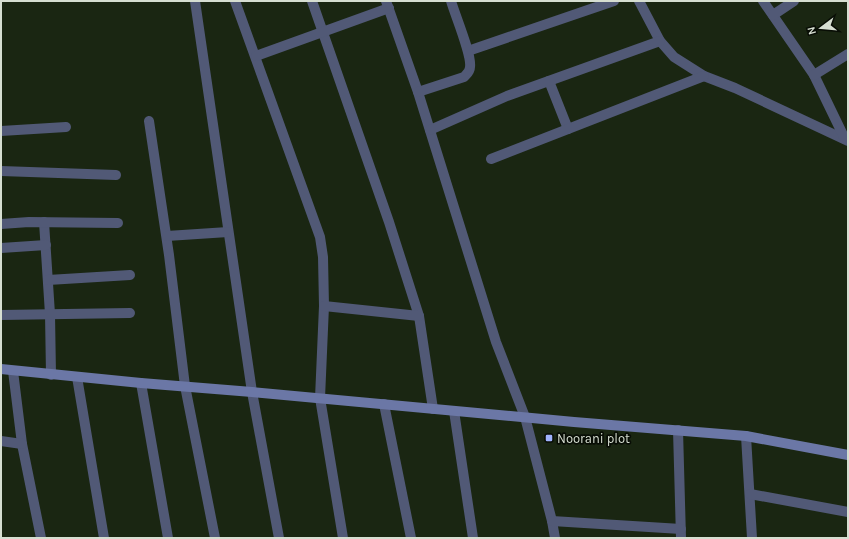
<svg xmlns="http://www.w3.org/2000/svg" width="849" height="539" font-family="Karla,sans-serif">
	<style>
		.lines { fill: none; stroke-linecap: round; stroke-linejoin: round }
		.street { stroke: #515976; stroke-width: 10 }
		.secondary { stroke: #6b77a6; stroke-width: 10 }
		.poi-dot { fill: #a0b3fd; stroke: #080d05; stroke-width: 1.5 }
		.labels { text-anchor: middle; stroke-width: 3.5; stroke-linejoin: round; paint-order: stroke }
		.poi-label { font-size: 13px; fill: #d6ded1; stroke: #080d05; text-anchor: start }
	</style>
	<rect width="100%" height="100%" fill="#1a2612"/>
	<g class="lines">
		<!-- street -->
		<g class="street">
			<polyline points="195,1 252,392 279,538"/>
			<polyline points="235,1 320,237 323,257 324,306 320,398 343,538"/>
			<polyline points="312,1 389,222 419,316 433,409"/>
			<polyline points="386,1 418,92 496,342 525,417 552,521 555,538"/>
			<polyline points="639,1 660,41 674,57 704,76 735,88 848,141"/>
			<polyline points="763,1 814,75 845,139"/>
			<polyline points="773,15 794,1"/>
			<polyline points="468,51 614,1"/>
			<polyline points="256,56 389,8"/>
			<polyline points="814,75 848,54"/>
			<polyline points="549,81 568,129"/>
			<path d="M418 92 464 77C467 74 470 72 470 67 472 55 455 15 451 1"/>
			<polyline points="149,121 169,255 185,386 215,538"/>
			<polyline points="430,130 507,96 660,41"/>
			<polyline points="1,131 66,127"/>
			<polyline points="491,159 704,76"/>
			<polyline points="1,171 116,175"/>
			<polyline points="44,222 50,314 51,375"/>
			<polyline points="1,224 29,222 118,223"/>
			<polyline points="167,236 228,232"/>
			<polyline points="1,248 46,245"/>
			<polyline points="48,280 130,275"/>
			<polyline points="324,306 419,316"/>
			<polyline points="1,315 130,313"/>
			<polyline points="13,371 22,444 41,538"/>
			<polyline points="77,377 104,538"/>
			<polyline points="141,383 168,538"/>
			<polyline points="384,404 411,538"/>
			<polyline points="454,411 473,538"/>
			<polyline points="678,430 681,538"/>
			<polyline points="746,436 752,538"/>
			<polyline points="1,441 22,444"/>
			<polyline points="750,494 848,512"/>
			<polyline points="552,521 681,529"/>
		</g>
		<!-- secondary -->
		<polyline class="secondary" points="1,369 141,383 252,392 574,422 746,436 848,455"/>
	</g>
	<!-- markers -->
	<rect class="poi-dot" x="545" y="434" width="8" height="8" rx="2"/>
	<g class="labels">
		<!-- poi labels -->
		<g class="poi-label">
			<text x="557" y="443">Noorani plot</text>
		</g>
	</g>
	<!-- border -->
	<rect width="849" height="539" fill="none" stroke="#d6ded1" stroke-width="4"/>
	<!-- north arrow -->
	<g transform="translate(821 28) rotate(254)" stroke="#080d05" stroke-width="3" paint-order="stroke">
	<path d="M0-3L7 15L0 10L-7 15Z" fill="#d6ded1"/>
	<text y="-6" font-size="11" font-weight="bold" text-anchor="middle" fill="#d6ded1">N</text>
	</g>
</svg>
